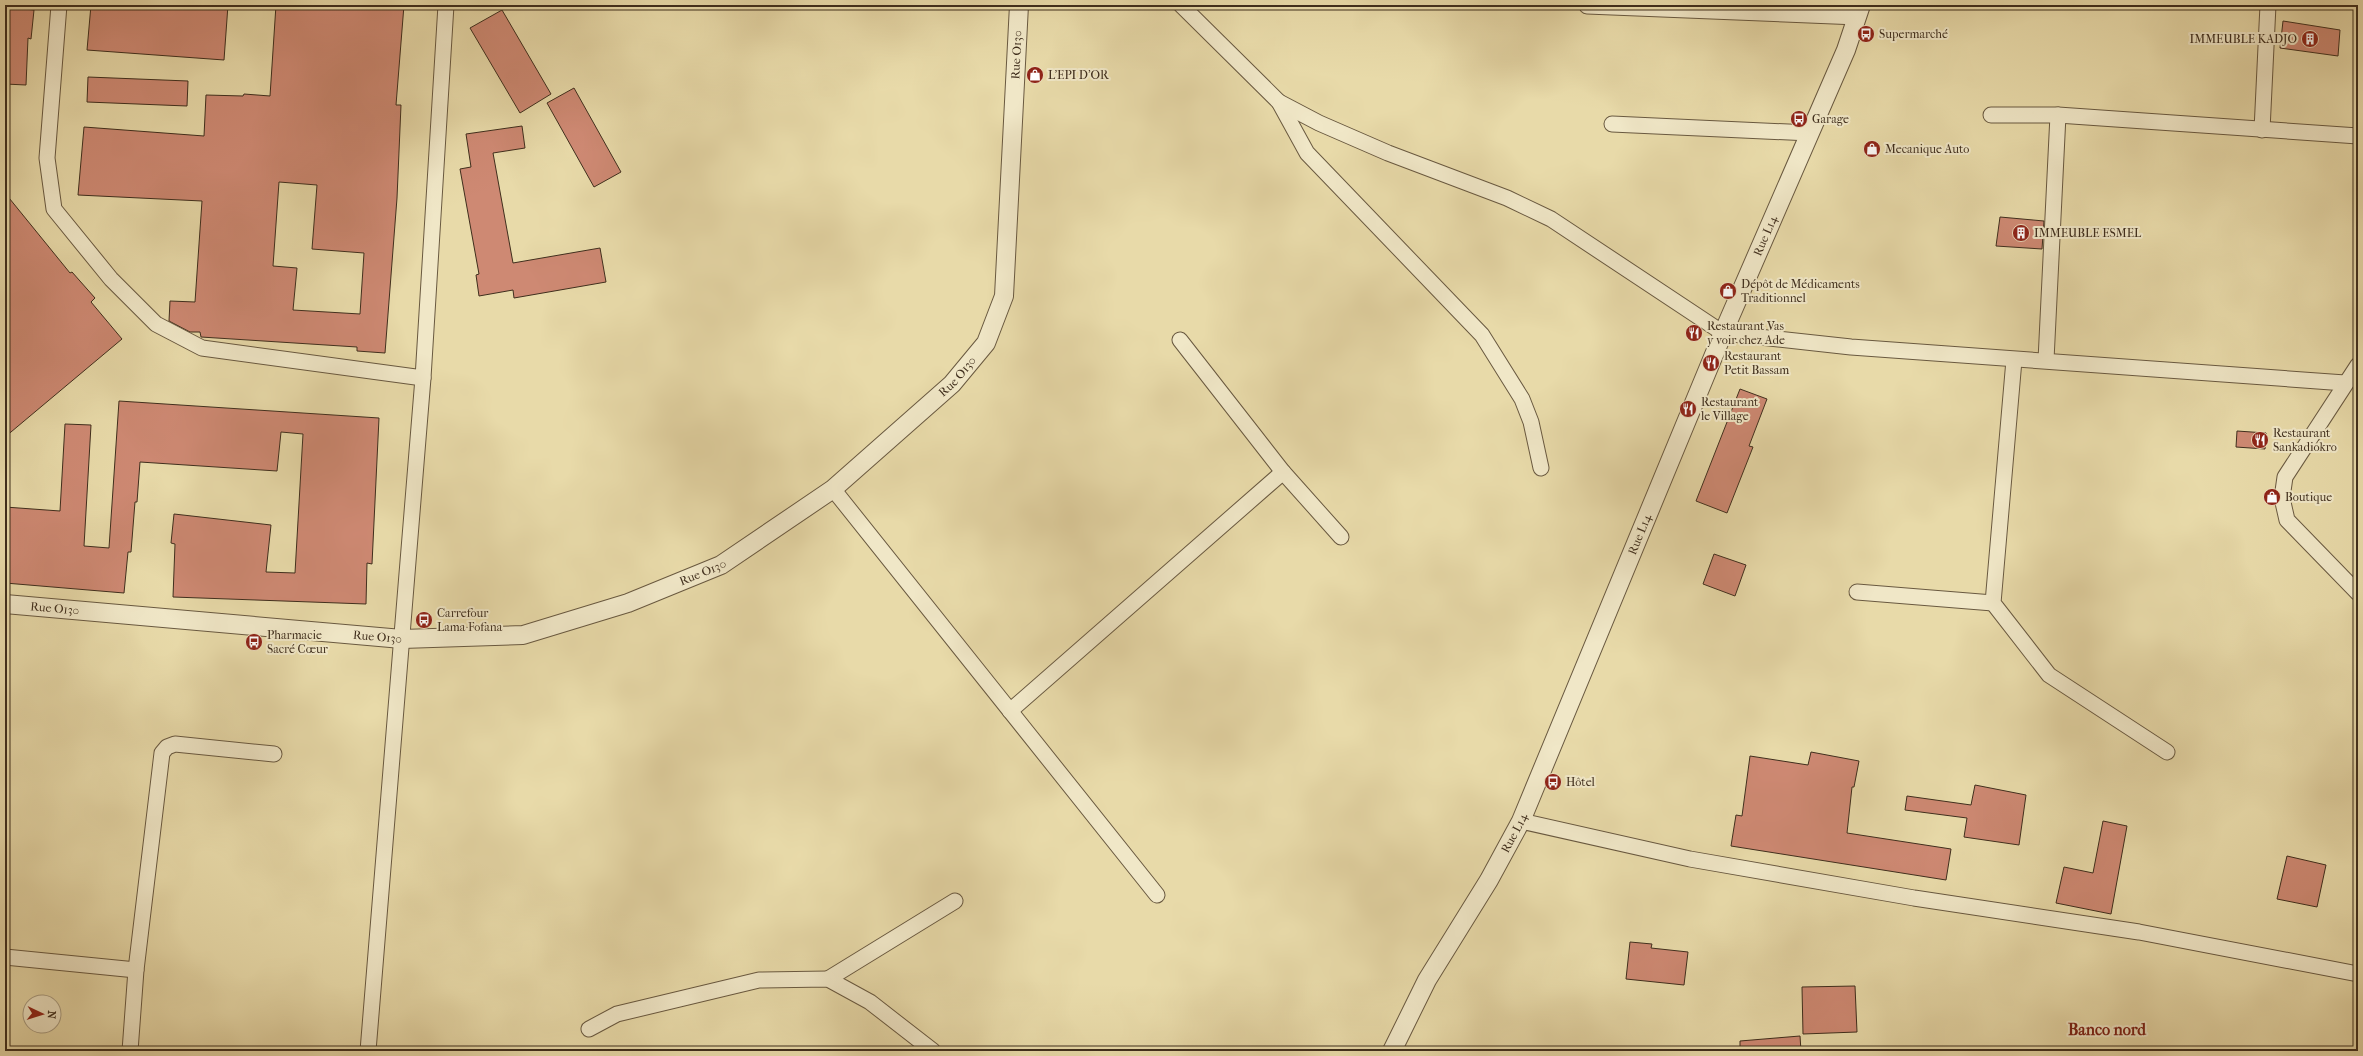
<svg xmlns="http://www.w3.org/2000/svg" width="2363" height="1056" font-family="'IM FELL French Canon',serif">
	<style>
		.building { fill: #ce8973; stroke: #3f2e1d; fill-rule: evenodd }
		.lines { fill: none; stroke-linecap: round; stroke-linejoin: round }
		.minor-casing { stroke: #695940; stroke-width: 17 }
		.tertiary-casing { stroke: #695940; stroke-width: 20 }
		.minor { stroke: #f0e7c7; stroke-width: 15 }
		.tertiary { stroke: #f0e7c7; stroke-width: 18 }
		.labels { text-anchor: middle; stroke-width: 4; stroke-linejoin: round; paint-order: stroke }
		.poi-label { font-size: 12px; fill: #3f2e1d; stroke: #f0e7c7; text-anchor: start }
		.street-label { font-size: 12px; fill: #3f2e1d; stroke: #f0e7c7 }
		.district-label { font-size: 16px; font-weight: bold; fill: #7a1f14; stroke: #f0e7c7 }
	</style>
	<rect width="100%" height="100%" fill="#e8daa9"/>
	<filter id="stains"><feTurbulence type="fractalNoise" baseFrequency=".005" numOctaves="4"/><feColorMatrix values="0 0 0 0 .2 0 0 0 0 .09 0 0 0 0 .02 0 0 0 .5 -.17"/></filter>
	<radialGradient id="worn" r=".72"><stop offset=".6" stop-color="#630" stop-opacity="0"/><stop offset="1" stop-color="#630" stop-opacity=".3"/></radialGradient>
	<!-- building -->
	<g class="building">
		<polygon points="91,5 228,5 224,60 87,50"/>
		<path d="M276 5H404L396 105H401L397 198 385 353 357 351V347L201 337 200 332H190L169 321 170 301 195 302 202 201 78 195 84 127 204 136 206 95 243 96 244 94 270 96ZM279 182 317 185 312 249 364 253 360 314 293 310 297 268 273 266Z"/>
		<polygon points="5,7 34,10 31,39 28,38 26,85 5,84"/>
		<polygon points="502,10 551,94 520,113 470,28"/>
		<polygon points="2283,21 2340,30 2338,56 2280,48"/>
		<polygon points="88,77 188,81 187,106 87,102"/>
		<polygon points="574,88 621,172 594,187 547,103"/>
		<polygon points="522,126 525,148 493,153 513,263 600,248 606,282 514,298 513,290 479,296 476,275 479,274 460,169 471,167 466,134"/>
		<polygon points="5,193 70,273 72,272 95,298 91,302 122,339 5,437"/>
		<polygon points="2000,217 2044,221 2042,249 1996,246"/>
		<polygon points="1740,389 1767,399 1749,446 1753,447 1727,513 1696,501"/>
		<polygon points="119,401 379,418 372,564 367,563 366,604 173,597 175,544 171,543 174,514 271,525 266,572 295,573 303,434 281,432 277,471 140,462 137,502 135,502 131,552 128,552 124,593 5,583 5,507 60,511 65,424 91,425 84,546 109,548"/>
		<polygon points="2237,431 2266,433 2265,449 2236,447"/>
		<polygon points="1714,554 1746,565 1735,596 1703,584"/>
		<polygon points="1811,752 1859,761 1854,787 1852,787 1847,833 1951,849 1946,880 1731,846 1736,815 1742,816 1750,756 1808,765"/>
		<polygon points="1975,785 2026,795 2019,845 1964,837 1967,818 1905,810 1907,796 1971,805"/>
		<polygon points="2103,821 2127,826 2111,914 2056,903 2064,867 2093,873"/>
		<polygon points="2287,856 2326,865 2317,907 2277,899"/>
		<polygon points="1630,942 1652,944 1651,948 1688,952 1684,985 1626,979"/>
		<polygon points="1855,986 1857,1032 1803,1034 1802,987"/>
		<polygon points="1800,1036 1801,1051 1740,1051 1740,1041"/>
	</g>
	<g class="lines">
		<!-- minor casing -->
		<g class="minor-casing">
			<g id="minor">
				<polyline points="59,5 47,158 54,209 111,279 156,324 202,348 423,378"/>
				<polyline points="1181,5 1279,102 1319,123 1388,153 1507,198 1551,219 1723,333 1851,347 2345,383"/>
				<polyline points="1587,6 1858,17"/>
				<polyline points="1279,102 1307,153 1482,335 1522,399 1531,422 1541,468"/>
				<polyline points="1991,115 2058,115 2358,136"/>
				<polyline points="1612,124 1810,133"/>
				<polyline points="2262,130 2268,5"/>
				<polyline points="1180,340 1283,472 1341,537"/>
				<polyline points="2014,360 1993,603 2049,675 2167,752"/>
				<polyline points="2046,360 2058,115"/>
				<polyline points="2358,365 2285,477 2282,498 2287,520 2358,593"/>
				<polyline points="833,489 1157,895"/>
				<polyline points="1857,592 1993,603"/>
				<polyline points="1010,711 1283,472"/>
				<polyline points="1521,821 1690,859 1914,898 2139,932 2358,974"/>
				<polyline points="5,957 136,970"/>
				<polyline points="828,979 955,901"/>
				<polyline points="589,1029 617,1014 759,980 828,979 870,1002 933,1051"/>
				<polyline points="130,1051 136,970 162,753 167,747 175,744 274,754"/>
				<polyline points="368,1051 423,378 446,5"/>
			</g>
		</g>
		<!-- tertiary casing -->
		<g class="tertiary-casing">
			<g id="tertiary">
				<path id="s1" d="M5 604 402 639 523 635 628 603 721 565 833 489 952 384 986 343 1004 296 1019 5"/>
				<path id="s2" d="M1392 1051 1427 980 1489 880 1521 821 1723 333 1846 50 1861 5"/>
			</g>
		</g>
		<!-- minor -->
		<use href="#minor" class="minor"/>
		<!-- tertiary -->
		<use href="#tertiary" class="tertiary"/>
	</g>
	<!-- icons -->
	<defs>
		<g id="bus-disc" transform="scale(0.9)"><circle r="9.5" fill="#8f2418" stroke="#f0e7c7"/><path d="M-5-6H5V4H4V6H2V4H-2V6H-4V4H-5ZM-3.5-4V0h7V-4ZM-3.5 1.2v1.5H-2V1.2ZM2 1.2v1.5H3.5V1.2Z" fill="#fff"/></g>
		<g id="building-disc" transform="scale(0.9)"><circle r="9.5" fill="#8f2418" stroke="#f0e7c7"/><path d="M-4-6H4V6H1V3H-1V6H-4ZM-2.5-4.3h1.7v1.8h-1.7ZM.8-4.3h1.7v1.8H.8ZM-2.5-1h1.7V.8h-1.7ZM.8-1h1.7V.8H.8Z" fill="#fff"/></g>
		<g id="shop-disc" transform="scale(0.9)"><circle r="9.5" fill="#8f2418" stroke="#f0e7c7"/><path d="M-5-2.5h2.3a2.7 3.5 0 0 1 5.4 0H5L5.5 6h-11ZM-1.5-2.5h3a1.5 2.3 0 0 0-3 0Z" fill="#fff"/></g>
		<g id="restaurant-disc" transform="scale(0.9)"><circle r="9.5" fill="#8f2418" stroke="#f0e7c7"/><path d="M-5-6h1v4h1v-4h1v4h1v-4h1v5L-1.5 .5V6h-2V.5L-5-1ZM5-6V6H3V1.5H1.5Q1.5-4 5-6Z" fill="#fff"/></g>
	</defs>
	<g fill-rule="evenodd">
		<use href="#bus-disc" x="1866" y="34"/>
		<use href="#building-disc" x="2310" y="39"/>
		<use href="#shop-disc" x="1035" y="75"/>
		<use href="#bus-disc" x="1799" y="119"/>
		<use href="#shop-disc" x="1872" y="149"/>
		<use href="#building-disc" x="2021" y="233"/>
		<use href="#shop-disc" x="1728" y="291"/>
		<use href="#restaurant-disc" x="1694" y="333"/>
		<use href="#restaurant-disc" x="1711" y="363"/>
		<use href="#restaurant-disc" x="1688" y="409"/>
		<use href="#restaurant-disc" x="2260" y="440"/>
		<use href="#shop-disc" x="2272" y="497"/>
		<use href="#bus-disc" x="424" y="620"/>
		<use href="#bus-disc" x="254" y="642"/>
		<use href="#bus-disc" x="1553" y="782"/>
	</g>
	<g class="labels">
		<!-- poi labels -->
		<g class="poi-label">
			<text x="1879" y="38">Supermarché</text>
			<text x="2297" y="43" text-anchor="end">IMMEUBLE KADJO</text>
			<text x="1048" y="79">L'EPI D'OR</text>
			<text x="1812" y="123">Garage</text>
			<text x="1885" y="153">Mecanique Auto</text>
			<text x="2034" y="237">IMMEUBLE ESMEL</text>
			<text x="1741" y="288">Dépôt de Médicaments<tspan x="1741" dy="14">Traditionnel</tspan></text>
			<text x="1707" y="330">Restaurant Vas<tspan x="1707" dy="14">y voir chez Ade</tspan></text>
			<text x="1724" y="360">Restaurant<tspan x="1724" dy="14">Petit Bassam</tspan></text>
			<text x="1701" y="406">Restaurant<tspan x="1701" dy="14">le Village</tspan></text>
			<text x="2273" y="437">Restaurant<tspan x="2273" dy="14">Sankadiokro</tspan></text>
			<text x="2285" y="501">Boutique</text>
			<text x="437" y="617">Carrefour<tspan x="437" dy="14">Lama Fofana</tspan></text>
			<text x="267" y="639">Pharmacie<tspan x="267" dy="14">Sacré Cœur</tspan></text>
			<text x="1566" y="786">Hôtel</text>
		</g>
		<!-- street labels -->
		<g class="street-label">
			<text dy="4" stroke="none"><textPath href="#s1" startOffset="1369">Rue O130</textPath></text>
			<text dy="4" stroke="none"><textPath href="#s2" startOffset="898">Rue L14</textPath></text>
			<text dy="4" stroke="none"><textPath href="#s1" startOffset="1033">Rue O130</textPath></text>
			<text dy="4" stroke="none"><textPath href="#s2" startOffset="574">Rue L14</textPath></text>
			<text dy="4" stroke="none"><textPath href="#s1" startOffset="710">Rue O130</textPath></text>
			<text dy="4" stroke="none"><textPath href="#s1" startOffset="50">Rue O130</textPath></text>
			<text dy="4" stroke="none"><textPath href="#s1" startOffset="374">Rue O130</textPath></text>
			<text dy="4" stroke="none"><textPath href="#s2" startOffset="250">Rue L14</textPath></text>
		</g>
		<!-- district labels -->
		<g class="district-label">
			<text x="2107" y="1035">Banco nord</text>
		</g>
	</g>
	<!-- margin -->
	<rect width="2363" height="1056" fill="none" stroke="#e8daa9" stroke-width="20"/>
	<rect x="6" y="6" width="2351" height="1044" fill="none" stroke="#3f2e1d" stroke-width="2"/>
	<rect x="10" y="10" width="2343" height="1036" fill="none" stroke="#3f2e1d"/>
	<!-- north arrow -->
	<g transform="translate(42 1014) rotate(94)"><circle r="19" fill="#f0e7c7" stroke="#a99d83"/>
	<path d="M0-3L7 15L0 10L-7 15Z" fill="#8f2418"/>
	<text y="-6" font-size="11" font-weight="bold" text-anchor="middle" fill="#3f2e1d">N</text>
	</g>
	<rect width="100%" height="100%" filter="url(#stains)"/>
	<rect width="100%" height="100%" fill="url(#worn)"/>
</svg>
